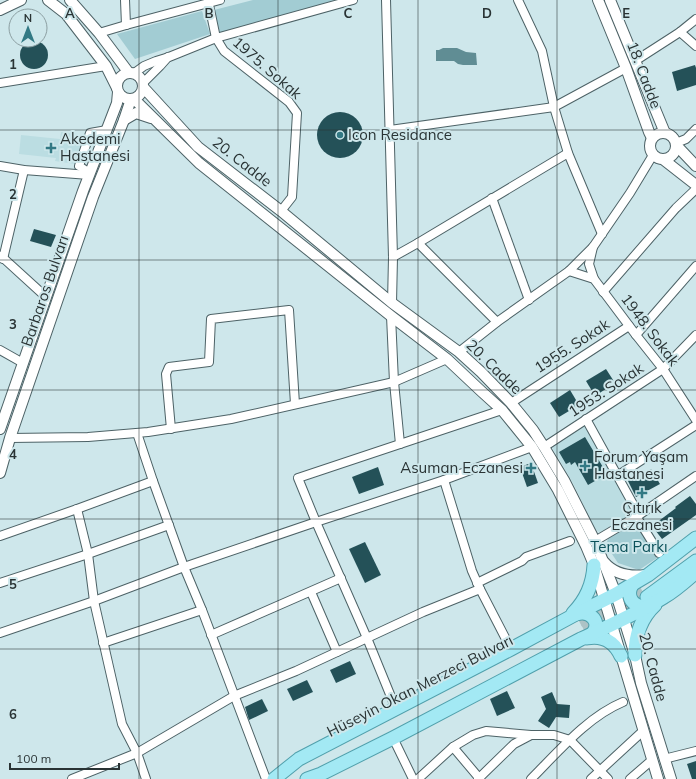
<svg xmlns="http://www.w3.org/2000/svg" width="696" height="779" font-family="Mulish,sans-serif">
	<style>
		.built { fill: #bbdde2 }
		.green { fill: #a2ccd3 }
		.water { fill: #608d94 }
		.building { fill: #245158 }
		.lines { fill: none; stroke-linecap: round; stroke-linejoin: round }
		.primary-tunnel { stroke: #adc3c6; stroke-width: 13; stroke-dasharray: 13 6; stroke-linecap: butt }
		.minor-casing { stroke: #4d6266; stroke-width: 10 }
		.tertiary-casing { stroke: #4d6266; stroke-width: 12 }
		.primary-casing { stroke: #51a0ac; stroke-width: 15 }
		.minor { stroke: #fff; stroke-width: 8 }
		.tertiary { stroke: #fff; stroke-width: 10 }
		.primary { stroke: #a3e9f4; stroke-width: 13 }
		.grid { fill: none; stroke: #293334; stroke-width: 1; stroke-opacity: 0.55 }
		.poi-dot { fill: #327984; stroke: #cee7eb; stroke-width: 1.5 }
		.labels { text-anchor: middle; stroke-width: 4; stroke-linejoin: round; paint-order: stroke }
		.street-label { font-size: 15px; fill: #293334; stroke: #cee7eb }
		.poi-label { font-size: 15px; fill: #293334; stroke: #cee7eb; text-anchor: start }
		.park-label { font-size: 15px; fill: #0b5059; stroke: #cee7eb }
		.grid-label { font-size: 13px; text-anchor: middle; font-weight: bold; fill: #293334; stroke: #cee7eb; stroke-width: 4; stroke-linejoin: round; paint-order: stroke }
	</style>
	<rect width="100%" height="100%" fill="#cee7eb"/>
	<!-- built -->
	<g class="built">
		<polygon points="61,132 78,134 77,143 82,143 82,146 79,159 76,158 75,164 55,161 56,158 19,154 21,135 60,139"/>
		<polygon points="584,426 586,427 634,512 633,513 602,531 599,532 596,530 573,483 553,449 553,447"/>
	</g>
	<!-- green -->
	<g class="green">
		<polygon points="253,0 336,0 220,33 214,10"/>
		<polygon points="202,11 210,34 135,59 117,34"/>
		<polygon points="635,521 657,558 639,570 618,563 606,545 608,539"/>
	</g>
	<!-- water -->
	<polygon class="water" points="443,48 457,48 466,52 476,53 477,65 463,65 458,64 454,61 436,61 436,50 439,50"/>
	<!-- building -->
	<g class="building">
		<circle cx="34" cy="55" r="14"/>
		<polygon points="695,65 696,68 696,85 677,91 672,72"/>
		<circle cx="340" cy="135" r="23"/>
		<polygon points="34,229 56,235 51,247 30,241"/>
		<polygon points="606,369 615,383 595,396 586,381"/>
		<polygon points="570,390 579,405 559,417 550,403"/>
		<polygon points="585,437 607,474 588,485 575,462 571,465 570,462 566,464 559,452"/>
		<polygon points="531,463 538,483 527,487 520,467"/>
		<polygon points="378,467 384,485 359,494 352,477"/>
		<polygon points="651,469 660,484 636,497 628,481"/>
		<polygon points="690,496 696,504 696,515 662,539 652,526 676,508 675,507"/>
		<polygon points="365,542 381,575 365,583 349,549"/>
		<polygon points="350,661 356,674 336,683 330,670"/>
		<polygon points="307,680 313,692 293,701 287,689"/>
		<polygon points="507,691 515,708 497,716 490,699"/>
		<polygon points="552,692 557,704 570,705 569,718 556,717 549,728 538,721 546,709 541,697"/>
		<polygon points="262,699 268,711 249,720 245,707"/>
		<polygon points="696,761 696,779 692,779 687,764"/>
	</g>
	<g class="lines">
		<!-- primary-tunnel -->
		<g class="primary-tunnel">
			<polyline points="579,621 643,588"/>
			<polyline points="584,630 644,598"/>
		</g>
		<!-- minor casing -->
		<g class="minor-casing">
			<g id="minor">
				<polyline points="125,0 126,25"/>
				<polyline points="208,0 216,38 224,51 289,102 297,113 292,197 281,211"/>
				<polyline points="386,0 393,257 392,303"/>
				<polyline points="518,0 542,51 554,107 568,153 602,234"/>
				<polyline points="680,32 696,46"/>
				<polyline points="99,33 126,25 220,0"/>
				<polyline points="635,61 680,32 696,19"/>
				<polyline points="133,74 144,66 156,61 169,57 216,38 353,0"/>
				<polyline points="0,83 106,66"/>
				<polyline points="143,83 160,66 168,57"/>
				<polyline points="390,130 554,107 626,68"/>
				<polyline points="676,143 686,139 696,129"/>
				<polyline points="0,166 24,170 89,175"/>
				<polyline points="90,173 79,166 90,133 107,130"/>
				<polyline points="492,198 529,300"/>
				<polyline points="418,243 497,322"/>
				<polyline points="593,247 589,264 594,279"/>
				<polyline points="1,256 46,297"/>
				<polyline points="393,257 418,243 568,153"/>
				<polyline points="3,259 24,170"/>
				<polyline points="569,271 594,279 636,335 663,369 696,420"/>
				<polyline points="603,292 676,208 696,189"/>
				<polyline points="391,316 394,382 400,444"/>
				<polyline points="636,335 696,266"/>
				<polyline points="0,350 23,363"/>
				<polyline points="459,352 497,322 569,271 593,247 630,193 653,155"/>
				<polyline points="511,403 629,326"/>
				<polyline points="586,419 639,515"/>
				<polyline points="171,429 166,374 169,367 209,362 211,319 289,310 295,404"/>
				<polyline points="137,433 153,481 184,567 202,610 266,779"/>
				<polyline points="10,438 88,437 148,432 231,419 394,382 447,359"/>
				<polyline points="544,447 663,369 696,335"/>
				<polyline points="617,476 696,425"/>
				<polyline points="444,480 472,571 480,589 511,649"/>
				<polyline points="77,509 88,554 94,601 122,724 137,753 146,779"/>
				<polyline points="636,516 659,553"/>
				<polyline points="0,536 77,509 153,481"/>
				<polyline points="595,541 639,515 696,476"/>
				<polyline points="0,583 88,554 169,525"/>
				<polyline points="477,583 522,561 526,557 570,541"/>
				<polyline points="311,592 337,652"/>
				<polyline points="0,633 94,601 184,567 316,522 444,480 532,447"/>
				<polyline points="211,635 341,578"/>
				<polyline points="103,643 202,610"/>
				<polyline points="396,709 367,638 316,522 298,478 502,410"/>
				<polyline points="396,744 413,779"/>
				<polyline points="453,747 480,779"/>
				<polyline points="664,759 696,751"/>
				<polyline points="72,779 137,753 234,696 296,671 423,612 480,589"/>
				<polyline points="418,779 453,747 473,735 486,731 531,735"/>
				<polyline points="478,779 514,744 531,735 554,735 570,740 608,779"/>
				<path d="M531 779C558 752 587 717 623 702"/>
				<polyline points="591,779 643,731"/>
				<polyline points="630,779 652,760"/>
			</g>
		</g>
		<!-- tertiary casing -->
		<g class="tertiary-casing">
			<g id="tertiary">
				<polyline points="48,0 66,14 106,66 117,88"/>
				<polyline points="70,0 99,33 129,73"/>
				<polyline points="598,0 626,68 649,132 652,138"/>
				<polyline points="610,0 665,133"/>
				<polyline points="0,10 21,0"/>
				<circle cx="130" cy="86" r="13"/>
				<polyline points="143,87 198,147 281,211 392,303 459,352 481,372 511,403 533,430 544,447 564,480 595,541 616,594 635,655 641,683 671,779"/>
				<polyline points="134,99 199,163 391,316 447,359 481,391 502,410 532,447 558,490 586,546 594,565 658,779"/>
				<polyline points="124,120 136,113 151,118"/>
				<circle cx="663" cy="146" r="13"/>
				<polyline points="677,146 696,166"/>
				<polyline points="664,160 696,185"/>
				<polyline points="0,429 83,191 117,103 118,92"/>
				<polyline points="0,473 10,438 93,197 124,120 131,99"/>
				<path d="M604 562C615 575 630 577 646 575"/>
			</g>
		</g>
		<!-- primary casing -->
		<g class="primary-casing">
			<g id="primary">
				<path d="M632 585C625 597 634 609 648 606"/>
				<polyline points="647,597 696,561"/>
				<path d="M573 613C587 599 593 584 594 565"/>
				<path d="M576 614C591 609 603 624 591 635"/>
				<path d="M587 638C602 635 614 641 621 656"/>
				<path d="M635 655C635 636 641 618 655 605"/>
				<polyline points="274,779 299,759 511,649 576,614 616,594 648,575 696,538"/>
				<path d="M307 779 321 774 393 738 581 639C609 626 638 613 664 597 676 590 686 581 696 572"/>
			</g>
		</g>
		<!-- minor -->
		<use href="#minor" class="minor"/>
		<!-- tertiary -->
		<use href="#tertiary" class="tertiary"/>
		<!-- primary -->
		<use href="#primary" class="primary"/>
	</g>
	<!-- grid -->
	<path class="grid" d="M139 0V779M278 0V779M418 0V779M557 0V779M0 130H696M0 260H696M0 390H696M0 519H696M0 649H696"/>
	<!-- markers -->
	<g class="poi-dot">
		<circle cx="340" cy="135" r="4"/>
		<path d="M49 142h4v4h4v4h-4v4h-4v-4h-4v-4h4z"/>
		<path d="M583 460h4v4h4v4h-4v4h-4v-4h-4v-4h4z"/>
		<path d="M529 462h4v4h4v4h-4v4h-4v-4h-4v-4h4z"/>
		<path d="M640 487h4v4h4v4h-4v4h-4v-4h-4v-4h4z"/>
	</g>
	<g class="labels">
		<!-- street labels -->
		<g class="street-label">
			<text transform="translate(267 68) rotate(41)" y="5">1975. Sokak</text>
			<text transform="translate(644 75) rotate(69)" y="5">18. Cadde</text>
			<text transform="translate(242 162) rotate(38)" y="5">20. Cadde</text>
			<text transform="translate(45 291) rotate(-71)" y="5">Barbaros Bulvarı</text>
			<text transform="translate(650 330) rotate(53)" y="5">1948. Sokak</text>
			<text transform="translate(572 346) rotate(-33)" y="5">1955. Sokak</text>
			<text transform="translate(494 367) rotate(44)" y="5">20. Cadde</text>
			<text transform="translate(606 390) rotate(-33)" y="5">1953. Sokak</text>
			<text transform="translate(653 667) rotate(75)" y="5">20. Cadde</text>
			<text transform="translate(420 686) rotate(-27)" y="5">Hüseyin Okan Merzeci Bulvarı</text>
		</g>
		<!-- poi labels -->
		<g class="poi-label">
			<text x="348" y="140">Icon Residance</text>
			<text x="60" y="144">Akedemi<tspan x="60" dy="17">Hastanesi</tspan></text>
			<text x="594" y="462">Forum Yaşam<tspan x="594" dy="17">Hastanesi</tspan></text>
			<text x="523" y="473" text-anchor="end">Asuman Eczanesi</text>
			<text x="642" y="513" text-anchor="middle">Çıtırık<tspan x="642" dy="17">Eczanesi</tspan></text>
		</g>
		<!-- park labels -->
		<g class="park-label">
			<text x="629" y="552">Tema Parkı</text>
		</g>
	</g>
	<g class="grid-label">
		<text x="70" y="18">A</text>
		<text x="209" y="18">B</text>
		<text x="348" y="18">C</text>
		<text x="487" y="18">D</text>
		<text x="626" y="18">E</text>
		<text x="13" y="69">1</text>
		<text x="13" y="199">2</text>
		<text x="13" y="329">3</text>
		<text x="13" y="459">4</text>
		<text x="13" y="589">5</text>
		<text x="13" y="719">6</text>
	</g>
	<!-- north arrow -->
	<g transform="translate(28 28)"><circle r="19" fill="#cee7eb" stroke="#8c9fa2"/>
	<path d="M0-3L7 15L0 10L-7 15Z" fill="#327984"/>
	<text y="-6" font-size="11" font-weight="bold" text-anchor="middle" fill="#293334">N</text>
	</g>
	<!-- scale -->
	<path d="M10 763v6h109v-6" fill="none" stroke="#293334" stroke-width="2"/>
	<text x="16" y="763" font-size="12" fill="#293334" stroke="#cee7eb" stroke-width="3" paint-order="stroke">100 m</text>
</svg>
